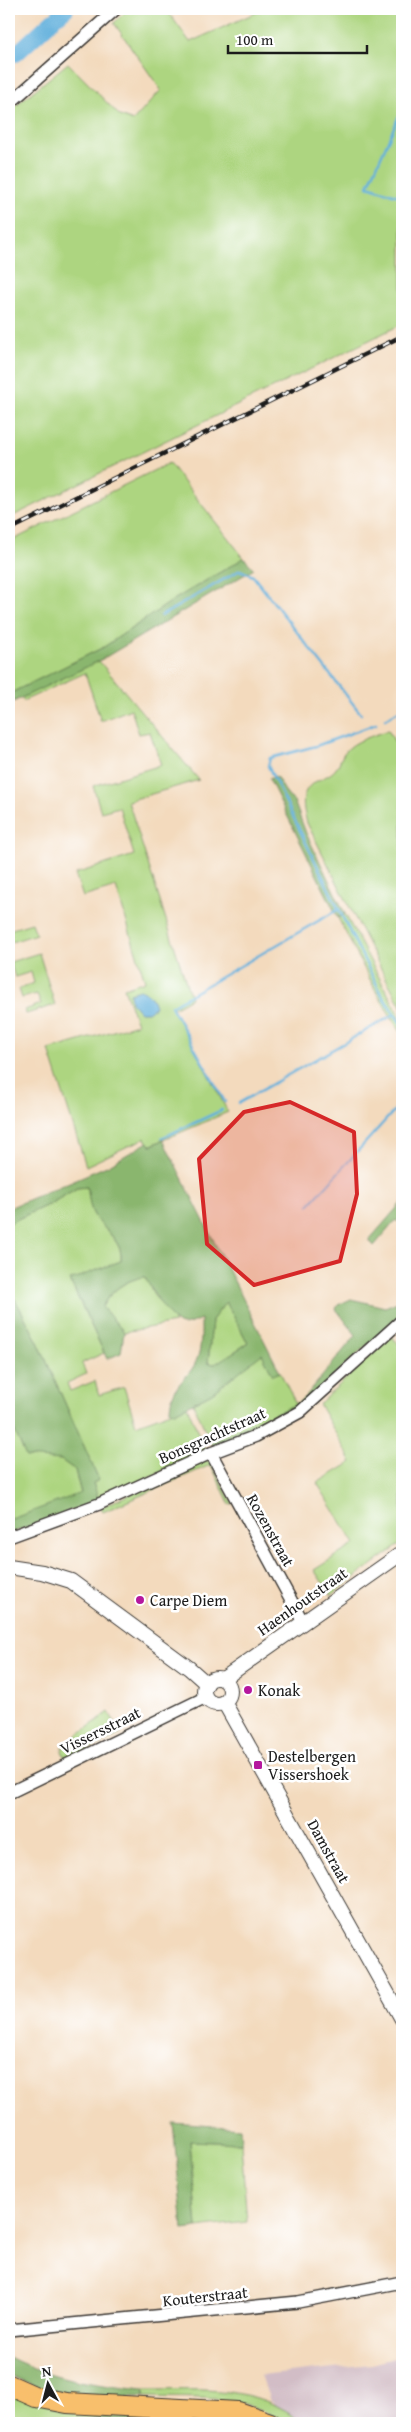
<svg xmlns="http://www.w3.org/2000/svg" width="411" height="2432" font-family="'Gentium Book Plus',serif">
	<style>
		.industrial { fill: #d2bdc6 }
		.green { fill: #add580; stroke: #64784e }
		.forest { fill: #8ab66e; stroke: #536945; fill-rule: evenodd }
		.water { fill: #62b0dc; stroke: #3f667c }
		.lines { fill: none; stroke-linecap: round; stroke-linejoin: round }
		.stream { stroke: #62b0dc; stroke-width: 2.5 }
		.river { stroke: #62b0dc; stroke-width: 16 }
		.minor-casing { stroke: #3c3834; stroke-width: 14 }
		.tertiary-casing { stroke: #3c3834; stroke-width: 16 }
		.motorway-casing { stroke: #3c3834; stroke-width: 22 }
		.minor { stroke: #fff; stroke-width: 11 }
		.tertiary { stroke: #fff; stroke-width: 14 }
		.motorway { stroke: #f8bf6c; stroke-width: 20 }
		.rail-casing { stroke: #1c1c1c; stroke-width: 4.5 }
		.rail { stroke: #fff; stroke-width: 2.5; stroke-dasharray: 8; stroke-linecap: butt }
		.marked { fill: #d62828; fill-opacity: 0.2; stroke: #d62828; stroke-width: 4; stroke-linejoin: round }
		.poi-dot { fill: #b5179e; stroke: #fff; stroke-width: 2 }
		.labels { text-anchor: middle; stroke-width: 5; stroke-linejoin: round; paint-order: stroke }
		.street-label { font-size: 16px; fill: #1c1c1c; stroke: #fff }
		.poi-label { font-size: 16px; fill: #1c1c1c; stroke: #fff; text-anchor: start }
	</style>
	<rect width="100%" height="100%" fill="#fff"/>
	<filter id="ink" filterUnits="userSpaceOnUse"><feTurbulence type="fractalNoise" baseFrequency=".02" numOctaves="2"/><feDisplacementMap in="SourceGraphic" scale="10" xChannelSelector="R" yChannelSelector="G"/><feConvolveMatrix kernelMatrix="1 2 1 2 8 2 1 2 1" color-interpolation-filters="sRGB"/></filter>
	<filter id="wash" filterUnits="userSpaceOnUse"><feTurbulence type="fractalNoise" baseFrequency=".0096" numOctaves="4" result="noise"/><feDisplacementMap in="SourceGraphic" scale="20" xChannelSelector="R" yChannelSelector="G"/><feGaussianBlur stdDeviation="1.12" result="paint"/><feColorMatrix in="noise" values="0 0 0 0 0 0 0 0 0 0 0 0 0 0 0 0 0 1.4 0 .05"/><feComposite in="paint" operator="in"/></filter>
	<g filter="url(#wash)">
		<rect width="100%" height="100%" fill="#f3dabd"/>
		<!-- industrial -->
		<polygon class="industrial" points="402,2356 402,2423 304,2423 270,2401 261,2376 371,2364"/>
		<!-- green -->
		<g class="green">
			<polygon points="128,9 166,9 190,42 264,9 402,9 402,324 9,518 9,111 68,63 120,116 133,121 161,90 114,23"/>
			<polygon points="169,463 244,558 175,599 104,647 9,694 9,542"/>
			<polygon points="99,661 199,780 128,801 191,998 173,1008 228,1112 149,1146 145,1138 86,1166 49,1050 137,1024 124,988 145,981 116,887 83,897 75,874 134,855 119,807 101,812 93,786 161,765 150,732 139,734 131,709 101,721 85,673 23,701 22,697"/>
			<path d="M388 730 402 755V1008L379 965 307 823C303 808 299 791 315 782 322 778 329 776 335 770 339 765 341 758 344 753 354 740 374 736 388 730Z"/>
			<polygon points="345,914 402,1020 402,1034 378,995 338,918"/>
			<polygon points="32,923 36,934 9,943 9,930"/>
			<polygon points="39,953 55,1005 26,1014 25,1010 41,1004 37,994 22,998 19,989 34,983 31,972 15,977 10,962"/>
			<path d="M87 1187C89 1194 89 1204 92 1211 99 1228 124 1240 121 1261L70 1281 104 1353 82 1363 86 1374 67 1383 70 1391 95 1381 99 1395 124 1387 136 1425 187 1406 205 1449 204 1453 99 1500 93 1483 99 1480 38 1342 16 1301 9 1291V1223L50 1204 77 1188Z"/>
			<path d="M145 1276 155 1297 164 1305 175 1323 124 1332 102 1307C110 1291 126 1280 145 1276Z"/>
			<polygon points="226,1302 248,1343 215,1364 208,1363 212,1320"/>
			<polygon points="391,1336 402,1348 402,1543 331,1595 314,1570 355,1544 317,1483 352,1462 319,1404"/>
			<polygon points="262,1353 273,1375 280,1372 296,1404 211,1443 193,1403 212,1393"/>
			<polygon points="9,1418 26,1456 61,1460 75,1470 81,1494 9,1520"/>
			<polygon points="205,1461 210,1461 233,1504 230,1505 212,1467 208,1466 103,1512 101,1507"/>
			<polygon points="109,1712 121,1734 66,1760 62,1751 64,1745"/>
			<polygon points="190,2141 241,2143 247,2222 197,2228"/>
			<path d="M144 2390C203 2390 255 2384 304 2423 282 2423 263 2409 242 2403 211 2396 175 2398 144 2397Z"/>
			<polygon points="9,2392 130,2413 83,2423 9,2423"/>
		</g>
		<!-- forest -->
		<g class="forest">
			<polygon points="244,558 254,569 99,661 9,704 9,694 104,647 175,599"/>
			<polygon points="276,776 288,796 294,801 306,833 345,914 338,918 269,779"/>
			<path d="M163 1140 280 1372 273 1375 262 1354 212 1393 175 1412 170 1411C170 1384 190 1379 197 1359 202 1346 201 1333 201 1319 195 1321 189 1325 182 1325 172 1325 149 1286 145 1277 127 1279 110 1291 102 1307L124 1332 121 1353 107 1359 70 1280 121 1261C124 1239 99 1228 92 1211 89 1204 89 1195 87 1187L77 1188 50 1204 9 1223V1208L109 1165 148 1142 150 1146ZM226 1302 248 1343 215 1364 208 1363 212 1320Z"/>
			<polygon points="402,1202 402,1226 396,1220 374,1246 369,1240"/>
			<polygon points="9,1291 16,1301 38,1342 99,1480 93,1483 99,1500 9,1534 9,1520 81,1493 75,1470 61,1460 26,1457 9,1418"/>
			<polygon points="351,1299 385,1307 402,1300 402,1313 295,1412 213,1450 211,1443 296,1404 305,1397 356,1335 336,1309 338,1305"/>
			<polygon points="173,2123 240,2128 241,2143 190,2141 197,2228 183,2230"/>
			<path d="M9 2357C52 2379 96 2385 144 2390V2397C95 2396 54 2397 9 2376Z"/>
			<polygon points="130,2413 152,2413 155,2420 152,2423 83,2423 96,2418"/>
		</g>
		<!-- water -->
		<path class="water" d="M140 990C148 993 153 997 155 1007L148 1012H140L131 1002 130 993Z"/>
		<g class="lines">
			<!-- stream -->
			<g class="stream">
				<polyline points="402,109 368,186 402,197"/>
				<polyline points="161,616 240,570 253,576 361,714"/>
				<polyline points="385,719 402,709"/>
				<polyline points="376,724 316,746 270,758 268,766 353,938 383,997 402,1025"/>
				<polyline points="400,747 402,751"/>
				<polyline points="225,1102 171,1006 339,909"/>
				<polyline points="239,1103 395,1014"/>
				<polyline points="162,1138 222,1110"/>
				<polyline points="309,1205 402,1102"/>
			</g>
			<!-- river -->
			<g class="river">
				<polyline points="59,15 66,9"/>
				<polyline points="16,54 53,20"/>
			</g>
		</g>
	</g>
	<g filter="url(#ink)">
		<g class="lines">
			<!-- minor casing -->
			<g class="minor-casing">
				<g id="minor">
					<polyline points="9,104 116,9"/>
					<polyline points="211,1453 303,1622"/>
					<polyline points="9,1537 99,1504 211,1453 256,1436 300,1412 402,1320"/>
					<polyline points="9,1793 206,1697"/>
					<polyline points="9,2330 298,2302 402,2282"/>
				</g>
			</g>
			<!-- tertiary casing -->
			<g class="tertiary-casing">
				<g id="tertiary">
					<polyline points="9,1567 42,1572 71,1581 189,1668 207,1684"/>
					<circle cx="217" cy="1691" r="13"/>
					<polyline points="223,1679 402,1553"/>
					<polyline points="224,1702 402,2019"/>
				</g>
			</g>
			<!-- motorway casing -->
			<g class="motorway-casing">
				<polyline id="motorway" points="9,2385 36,2397 67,2403 238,2412 270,2423"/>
			</g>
			<!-- minor -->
			<use href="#minor" class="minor"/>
			<!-- tertiary -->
			<use href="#tertiary" class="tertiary"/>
			<!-- motorway -->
			<use href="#motorway" class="motorway"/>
			<!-- rail casing -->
			<g class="rail-casing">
				<polyline id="rail" points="9,530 402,336"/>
			</g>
			<!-- rail -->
			<use href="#rail" class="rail"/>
		</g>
	</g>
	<!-- marked area -->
	<path class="marked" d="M290 1102 354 1132 357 1194 340 1261 254 1285 207 1244 199 1159 244 1112Z"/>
	<!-- markers -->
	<g class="poi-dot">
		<circle cx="140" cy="1600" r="5"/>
		<circle cx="248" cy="1690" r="5"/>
		<rect x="253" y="1760" width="10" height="10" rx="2.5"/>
	</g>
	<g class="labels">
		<!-- street labels -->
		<g class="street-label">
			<text transform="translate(212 1435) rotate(-24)" y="6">Bonsgrachtstraat</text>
			<text transform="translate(271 1530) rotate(61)" y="6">Rozenstraat</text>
			<text transform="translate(302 1601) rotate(-35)" y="6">Haenhoutstraat</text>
			<text transform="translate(100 1730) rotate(-26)" y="6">Vissersstraat</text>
			<text transform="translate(329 1851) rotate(61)" y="6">Damstraat</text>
			<text transform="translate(205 2296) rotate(-6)" y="6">Kouterstraat</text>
		</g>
		<!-- poi labels -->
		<g class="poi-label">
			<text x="150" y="1606">Carpe Diem</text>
			<text x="258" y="1696">Konak</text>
			<text x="268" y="1762">Destelbergen<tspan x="268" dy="18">Vissershoek</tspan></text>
		</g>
	</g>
	<!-- margin -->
	<rect width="411" height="2432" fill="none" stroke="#fff" stroke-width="30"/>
	<!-- north arrow -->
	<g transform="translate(48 2384) rotate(353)" stroke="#ffffff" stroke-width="4" paint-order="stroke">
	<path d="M0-4L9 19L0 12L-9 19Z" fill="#1c1c1c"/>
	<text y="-8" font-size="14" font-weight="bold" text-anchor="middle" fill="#1c1c1c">N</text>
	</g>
	<!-- scale -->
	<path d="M228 45v8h139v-8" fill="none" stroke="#1c1c1c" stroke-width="2.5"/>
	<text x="236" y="45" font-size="15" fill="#1c1c1c" stroke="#ffffff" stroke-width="4" paint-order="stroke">100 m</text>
</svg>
